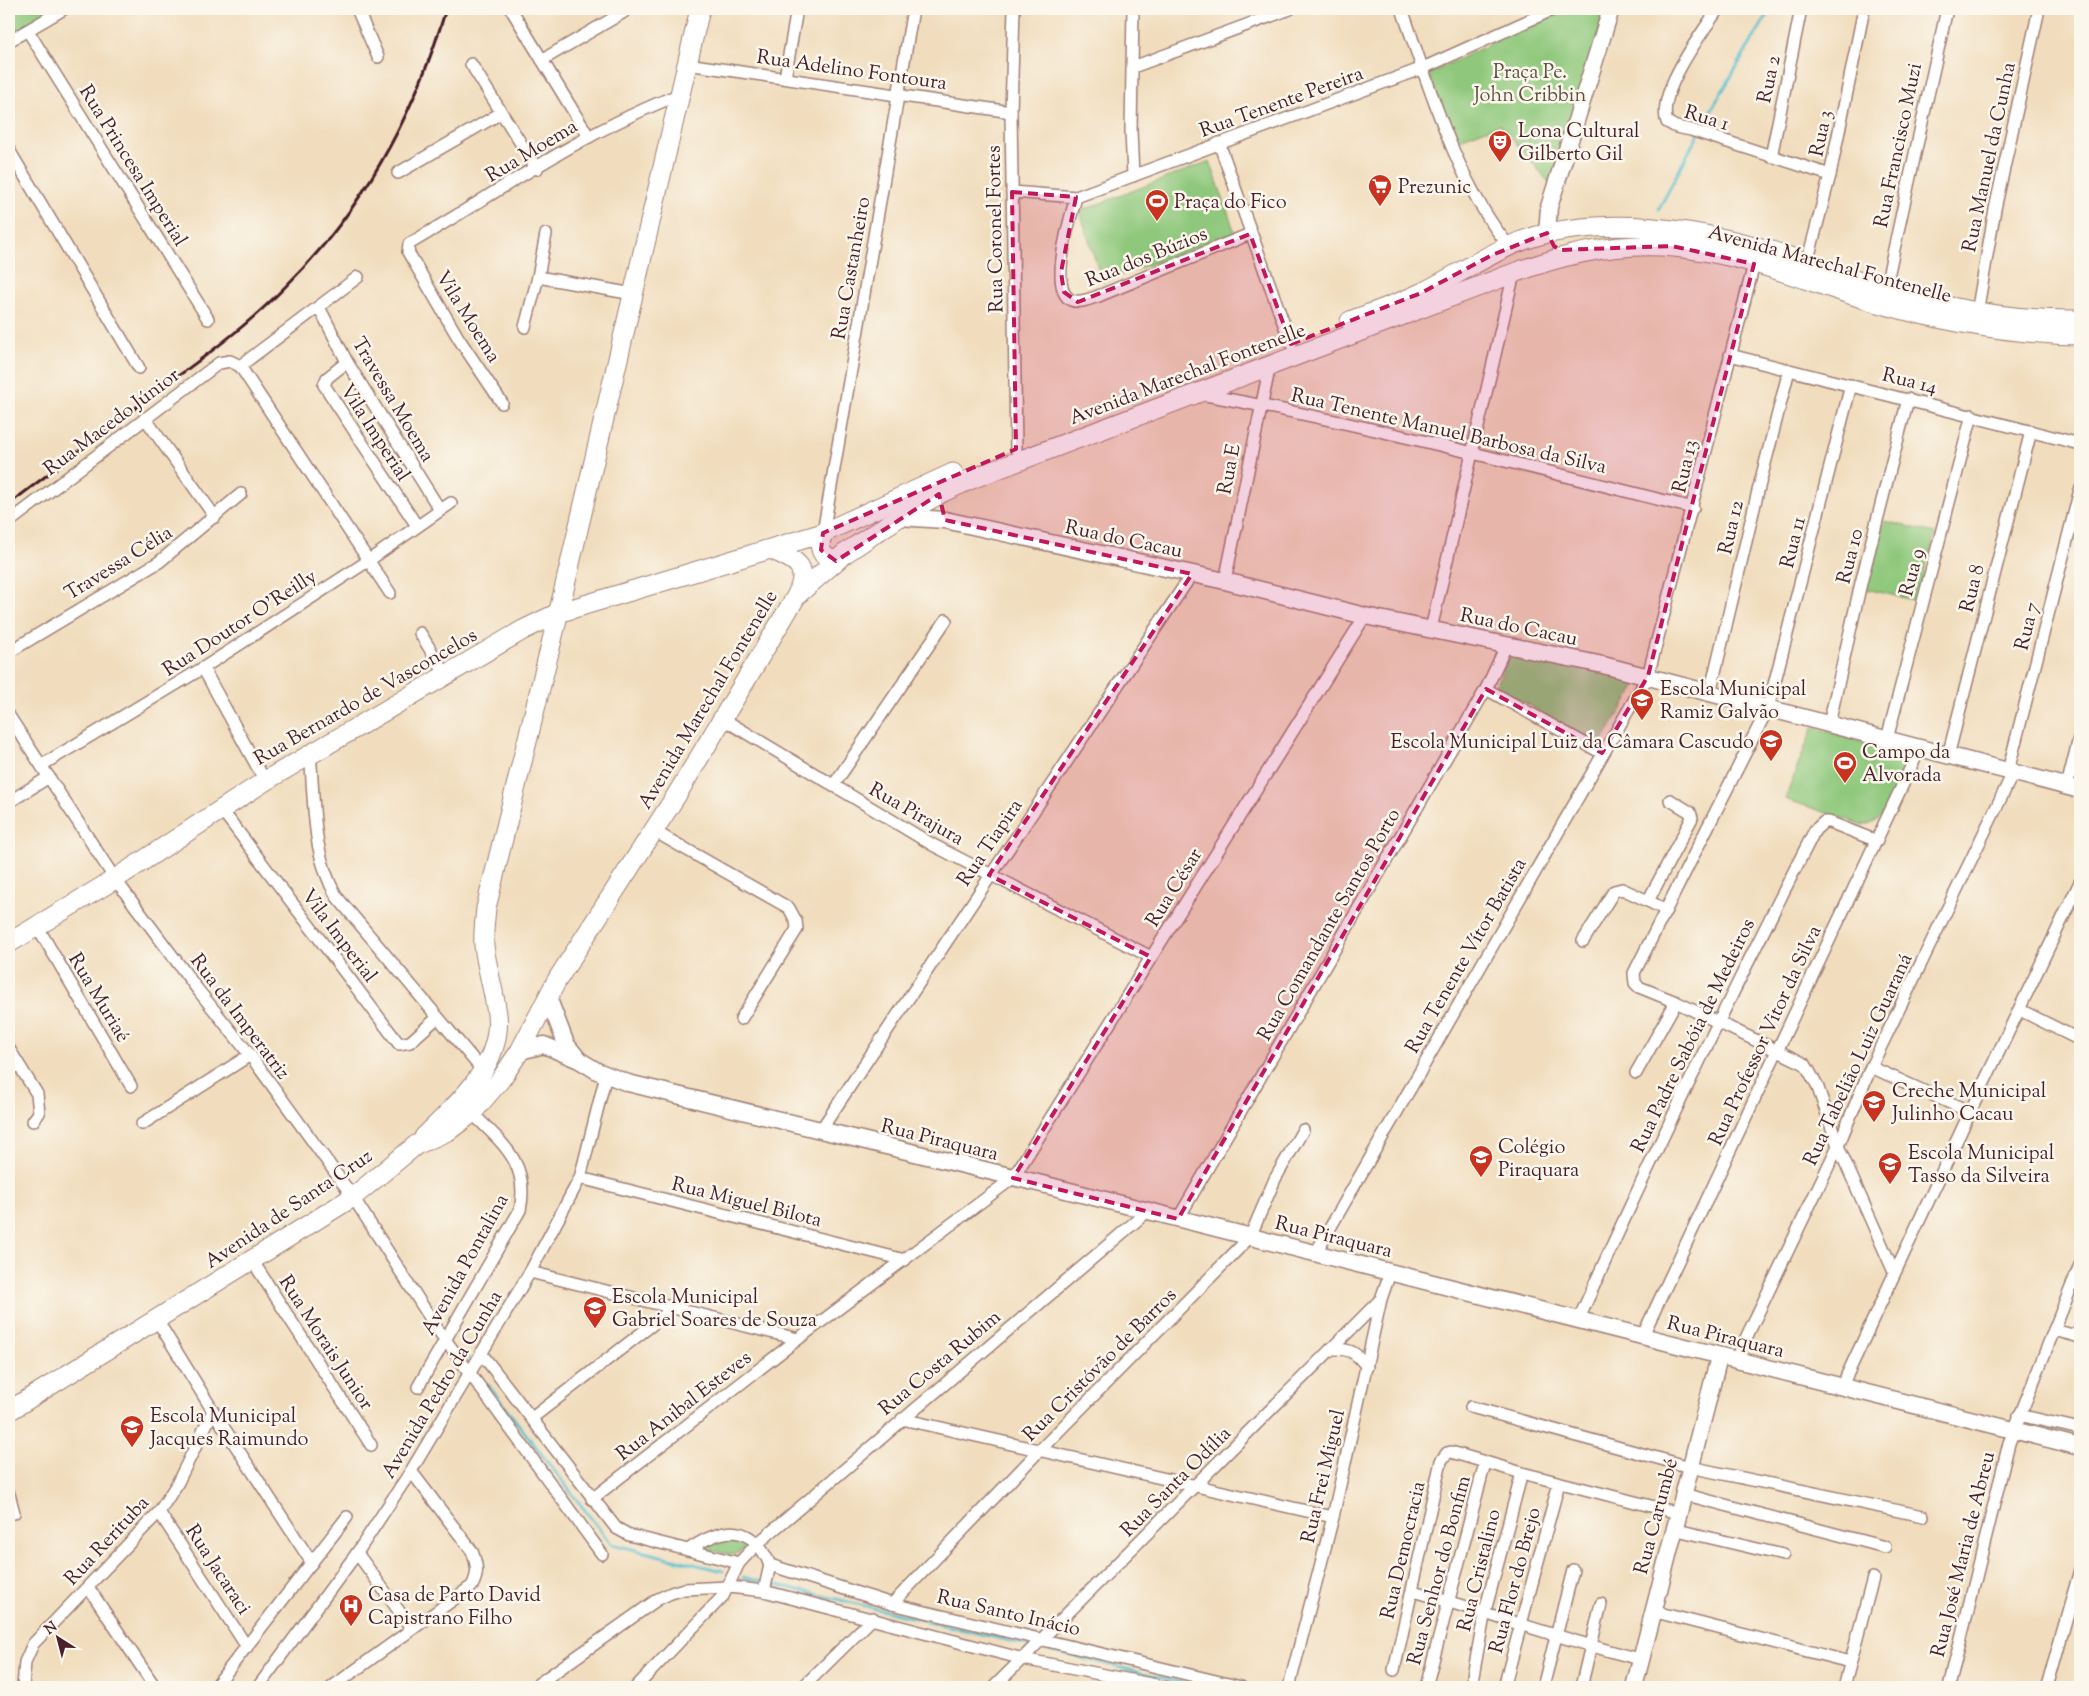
<svg xmlns="http://www.w3.org/2000/svg" width="2089" height="1696" font-family="'Sorts Mill Goudy',serif">
	<style>
		.park { fill: #8fc87b; stroke: #6c7453 }
		.lines { fill: none; stroke-linecap: round; stroke-linejoin: round }
		.stream { stroke: #53bece; stroke-width: 3 }
		.street-casing { stroke: #9e7e74; stroke-width: 14 }
		.secondary-casing { stroke: #9e7e74; stroke-width: 19 }
		.primary-casing { stroke: #9e7e74; stroke-width: 21 }
		.street { stroke: #fff; stroke-width: 11 }
		.secondary { stroke: #fff; stroke-width: 16 }
		.primary { stroke: #fff; stroke-width: 19 }
		.rail { stroke: #4a1f2b; stroke-width: 3 }
		.marked { fill: #c2185b; fill-opacity: 0.2; stroke: #c2185b; stroke-width: 4; stroke-dasharray: 10 6; stroke-linejoin: round }
		.labels { text-anchor: middle; stroke-width: 5; stroke-linejoin: round; paint-order: stroke }
		.street-label { font-size: 20px; fill: #4a1f2b; stroke: #fbf7ec }
		.park-label { font-size: 20px; fill: #5f5243; stroke: #fbf7ec }
		.poi-label { font-size: 20px; fill: #4a1f2b; stroke: #fbf7ec; text-anchor: start }
	</style>
	<rect width="100%" height="100%" fill="#fbf7ec"/>
	<filter id="ink" filterUnits="userSpaceOnUse"><feTurbulence type="fractalNoise" baseFrequency=".02" numOctaves="2"/><feDisplacementMap in="SourceGraphic" scale="10" xChannelSelector="R" yChannelSelector="G"/><feConvolveMatrix kernelMatrix="1 2 1 2 8 2 1 2 1" color-interpolation-filters="sRGB"/></filter>
	<filter id="wash" filterUnits="userSpaceOnUse"><feTurbulence type="fractalNoise" baseFrequency=".0096" numOctaves="4" result="noise"/><feDisplacementMap in="SourceGraphic" scale="20" xChannelSelector="R" yChannelSelector="G"/><feGaussianBlur stdDeviation="1.12" result="paint"/><feColorMatrix in="noise" values="0 0 0 0 0 0 0 0 0 0 0 0 0 0 0 0 0 1.4 0 .05"/><feComposite in="paint" operator="in"/></filter>
	<g filter="url(#wash)">
		<rect width="100%" height="100%" fill="#f1ddbd"/>
		<!-- park -->
		<g class="park">
			<polygon points="9,9 51,9 54,11 9,36"/>
			<polygon points="1562,9 1607,9 1551,185 1500,124 1457,140 1428,74"/>
			<polygon points="1210,161 1235,233 1102,282 1080,211"/>
			<polygon points="1884,521 1935,533 1917,601 1866,589"/>
			<polygon points="1512,651 1640,679 1599,746 1495,686"/>
			<path d="M1813 727 1899 754 1905 761 1907 770C1897 789 1887 823 1863 825L1785 799Z"/>
			<polygon points="728,1535 737,1537 751,1545 735,1555 701,1549 710,1541"/>
		</g>
		<g class="lines">
			<!-- stream -->
			<g class="stream">
				<polyline points="1659,209 1707,117 1771,9"/>
				<polyline points="464,1354 469,1359"/>
				<polyline points="488,1385 611,1544 723,1571"/>
				<polyline points="743,1577 763,1582"/>
				<polyline points="770,1583 1031,1646"/>
				<polyline points="1037,1647 1199,1687"/>
			</g>
		</g>
	</g>
	<g filter="url(#ink)">
		<g class="lines">
			<!-- street casing -->
			<g class="street-casing">
				<g id="street">
					<polyline points="357,9 378,57"/>
					<polyline points="511,9 589,137"/>
					<polyline points="1014,9 1011,112 1016,449"/>
					<path d="M1402 9C1428 83 1458 187 1510 247"/>
					<path d="M1718 9C1702 33 1656 93 1667 122L1676 127 1691 130 1830 175"/>
					<polyline points="28,31 208,319"/>
					<polyline points="9,41 64,9"/>
					<polyline points="542,60 624,12"/>
					<polyline points="471,64 537,169"/>
					<polyline points="687,64 1011,112"/>
					<polyline points="1133,67 1290,9"/>
					<polyline points="785,78 797,9"/>
					<polyline points="1219,143 1291,344"/>
					<polyline points="9,150 139,368"/>
					<polyline points="1771,157 1801,9"/>
					<polyline points="398,173 501,113"/>
					<polyline points="1133,176 1131,131 1133,9"/>
					<polyline points="1012,192 1076,197 1423,68 1554,9"/>
					<path d="M1076 197C1071 216 1048 289 1071 300 1080 304 1092 298 1101 295L1250 234"/>
					<polyline points="546,234 538,277 633,294"/>
					<polyline points="1807,263 1830,175 1864,9"/>
					<polyline points="1885,290 1947,9"/>
					<polyline points="319,307 347,362 440,510"/>
					<polyline points="1977,313 1995,209 2039,9"/>
					<polyline points="525,327 538,277"/>
					<polyline points="1730,355 2080,444"/>
					<polyline points="347,362 327,378 324,385 417,526"/>
					<polyline points="240,366 358,277"/>
					<path d="M1200 394C1366 424 1529 467 1693 508"/>
					<path d="M502 403 459 339 408 252 409 244C498 192 584 131 681 94"/>
					<polyline points="145,418 215,517"/>
					<polyline points="9,522 219,363 230,361 240,366 390,593"/>
					<polyline points="823,533 913,9"/>
					<polyline points="1225,581 1270,365"/>
					<polyline points="1431,629 1514,273"/>
					<polyline points="420,633 446,675"/>
					<polyline points="9,652 159,562 241,494"/>
					<polyline points="203,668 265,781"/>
					<polyline points="1486,689 1602,753"/>
					<polyline points="1710,693 1758,491 1789,370"/>
					<polyline points="9,716 115,879 198,990 250,1055 353,1197 436,1327 602,1554"/>
					<polyline points="723,719 933,845 1151,957"/>
					<polyline points="1829,724 1861,583 1908,399"/>
					<polyline points="1887,739 1972,415"/>
					<path d="M310 754C315 803 311 853 337 897L483 1071"/>
					<polyline points="1948,756 2031,431"/>
					<polyline points="42,765 203,668 368,561 451,503"/>
					<polyline points="2008,771 2080,490"/>
					<polyline points="833,786 946,620"/>
					<polyline points="2067,786 2080,734"/>
					<polyline points="9,802 49,777"/>
					<polyline points="221,809 399,1044 410,1042 437,1018"/>
					<polyline points="654,831 789,908 796,921 797,929 741,1019"/>
					<polyline points="1666,910 1648,901 1692,818 1690,812 1670,800"/>
					<polyline points="37,926 131,1086"/>
					<polyline points="1583,941 1614,891 1622,889 1648,901"/>
					<polyline points="1676,1002 1805,1064 1817,1085 1838,1146 1894,1272"/>
					<polyline points="2020,1010 2080,1040"/>
					<polyline points="9,1049 37,1094 39,1113 33,1121"/>
					<polyline points="1871,1067 1970,1112"/>
					<polyline points="1636,1073 1676,1002 1639,987 1635,983 1634,973 1768,708 1851,385"/>
					<polyline points="142,1124 250,1055"/>
					<polyline points="820,1131 1192,574"/>
					<polyline points="580,1178 905,1260"/>
					<polyline points="1178,1219 1486,689 1506,646"/>
					<polyline points="1315,1254 1648,676 1754,264"/>
					<polyline points="252,1260 371,1445"/>
					<polyline points="530,1272 798,1339"/>
					<polyline points="157,1320 213,1411 312,1563"/>
					<path d="M1578 1321C1652 1155 1732 992 1815 830L1824 822H1829L1877 841"/>
					<polyline points="2054,1330 2080,1337"/>
					<polyline points="1642,1337 1920,748"/>
					<path d="M1331 1349C1349 1348 1356 1352 1367 1367"/>
					<polyline points="481,1353 616,1528 629,1535 739,1563"/>
					<polyline points="1735,1361 1838,1146 1871,1067 2013,773"/>
					<path d="M418 1387 520 1210C530 1163 502 1143 472 1113"/>
					<polyline points="1841,1388 1970,1112 2080,882"/>
					<polyline points="1471,1407 1690,1467 1923,1516"/>
					<polyline points="2019,1415 2080,1429"/>
					<polyline points="532,1418 675,1307"/>
					<polyline points="902,1419 1333,1517"/>
					<polyline points="9,1494 14,1513"/>
					<polyline points="1683,1494 1885,1547"/>
					<polyline points="592,1499 798,1339 1013,1178 1365,616"/>
					<polyline points="159,1512 247,1647"/>
					<polyline points="1673,1529 1783,1555"/>
					<path d="M688 1550C722 1527 751 1521 770 1565"/>
					<polyline points="357,1553 412,1629"/>
					<polyline points="770,1565 892,1604 1241,1687"/>
					<polyline points="88,1587 155,1687"/>
					<polyline points="764,1591 770,1565"/>
					<path d="M1413 1591C1489 1613 1563 1640 1640 1659"/>
					<polyline points="892,1604 1039,1451 1250,1237 1275,1179 1303,1130"/>
					<polyline points="1652,1611 1850,1662"/>
					<polyline points="1394,1670 1441,1461 1447,1453 1451,1452 1522,1473 1678,1513"/>
					<polyline points="1473,1676 1485,1611 1522,1473"/>
					<polyline points="23,1687 25,1662 33,1644 159,1512 177,1484 213,1411"/>
					<polyline points="215,1687 347,1517"/>
					<polyline points="258,1687 357,1553 411,1471 530,1272 580,1178 606,1075"/>
					<path d="M332 1687 472 1586C479 1573 477 1565 472 1551L411 1471"/>
					<polyline points="534,1687 658,1599 671,1593 684,1589 729,1587 764,1591 1023,1659 1166,1687"/>
					<polyline points="636,1687 723,1596 739,1563 757,1544 1148,1211"/>
					<polyline points="803,1687 873,1618"/>
					<polyline points="994,1687 1381,1299"/>
					<polyline points="1289,1687 1333,1517 1381,1299 1390,1273"/>
					<polyline points="1426,1687 1485,1463"/>
					<polyline points="1504,1687 1559,1483"/>
					<polyline points="1543,1687 1573,1570"/>
					<polyline points="1581,1687 1601,1604"/>
					<polyline points="1844,1687 1873,1578"/>
					<polyline points="1949,1687 2009,1443 2080,1265"/>
					<polyline points="2047,1687 2080,1570"/>
				</g>
			</g>
			<!-- secondary casing -->
			<g class="secondary-casing">
				<g id="secondary">
					<polyline points="1547,233 1549,207 1611,9"/>
					<polyline points="899,517 945,520 1225,581 1365,616 1603,665 2080,790"/>
					<polyline points="548,997 566,1044 578,1059"/>
					<polyline points="520,1051 544,1045 579,1060 597,1071 628,1083 1046,1185 2080,1447"/>
					<polyline points="1634,1687 1719,1357"/>
				</g>
			</g>
			<!-- primary casing -->
			<g class="primary-casing">
				<g id="primary">
					<path d="M1350 321C1374 312 1398 304 1421 293 1463 273 1503 242 1549 233 1619 218 1697 230 1765 249 1805 261 1844 277 1884 290 1947 309 2014 321 2080 320"/>
					<path d="M823 533C817 547 821 558 836 561"/>
					<path d="M773 550C797 561 810 566 797 595"/>
					<polyline points="9,943 115,879 265,781 523,630 558,613 823,533 953,473"/>
					<path d="M424 1137C457 1104 503 1065 497 1014 494 991 487 969 484 946 483 933 485 920 486 908L554 632 700 9"/>
					<path d="M9 1411 353 1197 416 1145 448 1131 472 1113 501 1079 520 1051 557 980 676 796 797 595 844 554 899 517 943 492 974 478 1514 273C1564 254 1620 242 1674 247 1744 253 1811 283 1878 303 1944 322 2012 334 2080 335"/>
				</g>
			</g>
			<!-- street -->
			<use href="#street" class="street"/>
			<!-- secondary -->
			<use href="#secondary" class="secondary"/>
			<!-- primary -->
			<use href="#primary" class="primary"/>
			<!-- rail -->
			<path class="rail" d="M9 504C59 466 109 428 159 390 203 358 247 326 285 287 363 210 415 113 446 9"/>
		</g>
	</g>
	<!-- marked area -->
	<path class="marked" d="M1012 192 1076 197 1061 272 1064 292 1078 302 1250 234 1291 344 1421 293 1492 255 1547 233 1554 246 1560 250 1672 246 1754 264 1648 676 1602 753 1486 689 1178 1219 1013 1178 1151 957 989 875 1192 574 945 520 939 494 836 561 821 550 823 533 1016 449Z"/>
	<!-- icons -->
	<defs>
		<g id="theatre-pin" transform="scale(1.25)"><path d="M0 17L-7.5 6A9.5 9.5 0 1 1 7.5 6Z" fill="#c8321e" stroke="#fbf7ec"/><path d="M-5-5.5Q0-4 5-5.5V0Q5 5 0 6Q-5 5-5 0ZM-3.3-2.5H-1v1.5H-3.3ZM1-2.5H3.3v1.5H1ZM-2.8 1Q0 5.5 2.8 1Z" fill="#fff"/></g>
		<g id="supermarket-pin" transform="scale(1.25)"><path d="M0 17L-7.5 6A9.5 9.5 0 1 1 7.5 6Z" fill="#c8321e" stroke="#fbf7ec"/><path d="M-6-5.5h2.5l.6 2H6L4.5 2H-2.5L-4.4-4H-6ZM-1.5 3.2a1.3 1.3 0 1 0 .1 0ZM3 3.2a1.3 1.3 0 1 0 .1 0Z" fill="#fff"/></g>
		<g id="stadium-pin" transform="scale(1.25)"><path d="M0 17L-7.5 6A9.5 9.5 0 1 1 7.5 6Z" fill="#c8321e" stroke="#fbf7ec"/><path d="M0-5a6.5 5 0 1 0 0 10a6.5 5 0 1 0 0-10ZM-3.5-1.8h7v3.6h-7Z" fill="#fff"/></g>
		<g id="school-pin" transform="scale(1.25)"><path d="M0 17L-7.5 6A9.5 9.5 0 1 1 7.5 6Z" fill="#c8321e" stroke="#fbf7ec"/><path d="M0-5L7-2L0 1L-7-2ZM-4 1L0 2.5L4 1V4Q0 6-4 4Z" fill="#fff"/></g>
		<g id="hospital-pin" transform="scale(1.25)"><path d="M0 17L-7.5 6A9.5 9.5 0 1 1 7.5 6Z" fill="#c8321e" stroke="#fbf7ec"/><path d="M-5-5h3v3.5h4V-5h3V5h-3V1.5h-4V5h-3Z" fill="#fff"/></g>
	</defs>
	<g fill-rule="evenodd">
		<use href="#theatre-pin" x="1500" y="142"/>
		<use href="#supermarket-pin" x="1380" y="186"/>
		<use href="#stadium-pin" x="1157" y="201"/>
		<use href="#school-pin" x="1642" y="700"/>
		<use href="#school-pin" x="1771" y="741"/>
		<use href="#stadium-pin" x="1845" y="763"/>
		<use href="#school-pin" x="1874" y="1102"/>
		<use href="#school-pin" x="1481" y="1157"/>
		<use href="#school-pin" x="1890" y="1164"/>
		<use href="#school-pin" x="595" y="1308"/>
		<use href="#school-pin" x="132" y="1427"/>
		<use href="#hospital-pin" x="351" y="1606"/>
	</g>
	<g class="labels">
		<!-- street labels -->
		<g class="street-label">
			<text transform="translate(852 69) rotate(8)" y="7">Rua Adelino Fontoura</text>
			<text transform="translate(1768 79) rotate(-78)" y="7">Rua 2</text>
			<text transform="translate(1281 101) rotate(-20)" y="7">Rua Tenente Pereira</text>
			<text transform="translate(1707 117) rotate(17)" y="7">Rua 1</text>
			<text transform="translate(1820 133) rotate(-78)" y="7">Rua 3</text>
			<text transform="translate(1897 145) rotate(-78)" y="7">Rua Francisco Muzi</text>
			<text transform="translate(531 150) rotate(-31)" y="7">Rua Moema</text>
			<text transform="translate(1988 157) rotate(-78)" y="7">Rua Manuel da Cunha</text>
			<text transform="translate(134 165) rotate(58)" y="7">Rua Princesa Imperial</text>
			<text transform="translate(994 229) rotate(-91)" y="7">Rua Coronel Fortes</text>
			<text transform="translate(1146 256) rotate(-22)" y="7">Rua dos Búzios</text>
			<text transform="translate(1830 263) rotate(15)" y="7">Avenida Marechal Fontenelle</text>
			<text transform="translate(850 268) rotate(-80)" y="7">Rua Castanheiro</text>
			<text transform="translate(469 316) rotate(58)" y="7">Vila Moema</text>
			<text transform="translate(1187 373) rotate(-21)" y="7">Avenida Marechal Fontenelle</text>
			<text transform="translate(1910 380) rotate(14)" y="7">Rua 14</text>
			<text transform="translate(394 399) rotate(59)" y="7">Travessa Moema</text>
			<text transform="translate(111 421) rotate(-37)" y="7">Rua Macedo Júnior</text>
			<text transform="translate(1449 430) rotate(13)" y="7">Rua Tenente Manuel Barbosa da Silva</text>
			<text transform="translate(376 432) rotate(57)" y="7">Vila Imperial</text>
			<text transform="translate(1684 466) rotate(-77)" y="7">Rua 13</text>
			<text transform="translate(1228 469) rotate(-79)" y="7">Rua E</text>
			<text transform="translate(1730 527) rotate(-77)" y="7">Rua 12</text>
			<text transform="translate(1124 538) rotate(12)" y="7">Rua do Cacau</text>
			<text transform="translate(1792 542) rotate(-76)" y="7">Rua 11</text>
			<text transform="translate(1849 556) rotate(-76)" y="7">Rua 10</text>
			<text transform="translate(118 562) rotate(-32)" y="7">Travessa Célia</text>
			<text transform="translate(1911 572) rotate(-75)" y="7">Rua 9</text>
			<text transform="translate(1971 588) rotate(-76)" y="7">Rua 8</text>
			<text transform="translate(239 622) rotate(-33)" y="7">Rua Doutor O'Reilly</text>
			<text transform="translate(1519 626) rotate(12)" y="7">Rua do Cacau</text>
			<text transform="translate(2026 626) rotate(-76)" y="7">Rua 7</text>
			<text transform="translate(365 696) rotate(-30)" y="7">Rua Bernardo de Vasconcelos</text>
			<text transform="translate(707 699) rotate(-59)" y="7">Avenida Marechal Fontenelle</text>
			<text transform="translate(917 813) rotate(30)" y="7">Rua Pirajura</text>
			<text transform="translate(989 842) rotate(-56)" y="7">Rua Tiapira</text>
			<text transform="translate(1173 887) rotate(-58)" y="7">Rua César</text>
			<text transform="translate(1328 924) rotate(-60)" y="7">Rua Comandante Santos Porto</text>
			<text transform="translate(340 935) rotate(53)" y="7">Vila Imperial</text>
			<text transform="translate(1465 955) rotate(-60)" y="7">Rua Tenente Vítor Batista</text>
			<text transform="translate(100 997) rotate(59)" y="7">Rua Muriaé</text>
			<text transform="translate(241 1016) rotate(53)" y="7">Rua da Imperatriz</text>
			<text transform="translate(1692 1035) rotate(-64)" y="7">Rua Padre Sabóia de Medeiros</text>
			<text transform="translate(1764 1035) rotate(-65)" y="7">Rua Professor Vitor da Silva</text>
			<text transform="translate(1857 1059) rotate(-65)" y="7">Rua Tabelião Luiz Guaraná</text>
			<text transform="translate(940 1139) rotate(14)" y="7">Rua Piraquara</text>
			<text transform="translate(747 1201) rotate(14)" y="7">Rua Miguel Bilota</text>
			<text transform="translate(288 1208) rotate(-34)" y="7">Avenida de Santa Cruz</text>
			<text transform="translate(1334 1236) rotate(14)" y="7">Rua Piraquara</text>
			<text transform="translate(464 1264) rotate(-61)" y="7">Avenida Pontalina</text>
			<text transform="translate(1726 1336) rotate(14)" y="7">Rua Piraquara</text>
			<text transform="translate(327 1342) rotate(57)" y="7">Rua Morais Junior</text>
			<text transform="translate(939 1362) rotate(-40)" y="7">Rua Costa Rubim</text>
			<text transform="translate(1099 1364) rotate(-45)" y="7">Rua Cristóvão de Barros</text>
			<text transform="translate(441 1384) rotate(-59)" y="7">Avenida Pedro da Cunha</text>
			<text transform="translate(683 1405) rotate(-38)" y="7">Rua Anibal Esteves</text>
			<text transform="translate(1322 1476) rotate(-77)" y="7">Rua Frei Miguel</text>
			<text transform="translate(1175 1481) rotate(-45)" y="7">Rua Santa Odília</text>
			<text transform="translate(1655 1516) rotate(-75)" y="7">Rua Carumbé</text>
			<text transform="translate(106 1540) rotate(-47)" y="7">Rua Rerituba</text>
			<text transform="translate(1402 1550) rotate(-77)" y="7">Rua Democracia</text>
			<text transform="translate(1962 1554) rotate(-76)" y="7">Rua José Maria de Abreu</text>
			<text transform="translate(219 1569) rotate(57)" y="7">Rua Jacaraci</text>
			<text transform="translate(1438 1570) rotate(-75)" y="7">Rua Senhor do Bonfim</text>
			<text transform="translate(1478 1570) rotate(-76)" y="7">Rua Cristalino</text>
			<text transform="translate(1514 1580) rotate(-75)" y="7">Rua Flor do Brejo</text>
			<text transform="translate(1009 1612) rotate(13)" y="7">Rua Santo Inácio</text>
		</g>
		<!-- park labels -->
		<g class="park-label">
			<text x="1530" y="78">Praça Pe.<tspan x="1530" dy="23">John Cribbin</tspan></text>
		</g>
		<!-- poi labels -->
		<g class="poi-label">
			<text x="1518" y="137">Lona Cultural<tspan x="1518" dy="23">Gilberto Gil</tspan></text>
			<text x="1398" y="193">Prezunic</text>
			<text x="1174" y="208">Praça do Fico</text>
			<text x="1660" y="695">Escola Municipal<tspan x="1660" dy="23">Ramiz Galvão</tspan></text>
			<text x="1754" y="748" text-anchor="end">Escola Municipal Luiz da Câmara Cascudo</text>
			<text x="1862" y="758">Campo da<tspan x="1862" dy="23">Alvorada</tspan></text>
			<text x="1892" y="1097">Creche Municipal<tspan x="1892" dy="23">Julinho Cacau</tspan></text>
			<text x="1498" y="1153">Colégio<tspan x="1498" dy="23">Piraquara</tspan></text>
			<text x="1908" y="1159">Escola Municipal<tspan x="1908" dy="23">Tasso da Silveira</tspan></text>
			<text x="612" y="1303">Escola Municipal<tspan x="612" dy="23">Gabriel Soares de Souza</tspan></text>
			<text x="150" y="1422">Escola Municipal<tspan x="150" dy="23">Jacques Raimundo</tspan></text>
			<text x="368" y="1601">Casa de Parto David<tspan x="368" dy="23">Capistrano Filho</tspan></text>
		</g>
	</g>
	<!-- margin -->
	<rect width="2089" height="1696" fill="none" stroke="#fbf7ec" stroke-width="30"/>
	<!-- north arrow -->
	<g transform="translate(58 1638) rotate(324)" stroke="#fbf7ec" stroke-width="4" paint-order="stroke">
	<path d="M0-4L9 19L0 12L-9 19Z" fill="#4a1f2b"/>
	<text y="-8" font-size="14" font-weight="bold" text-anchor="middle" fill="#4a1f2b">N</text>
	</g>
</svg>
